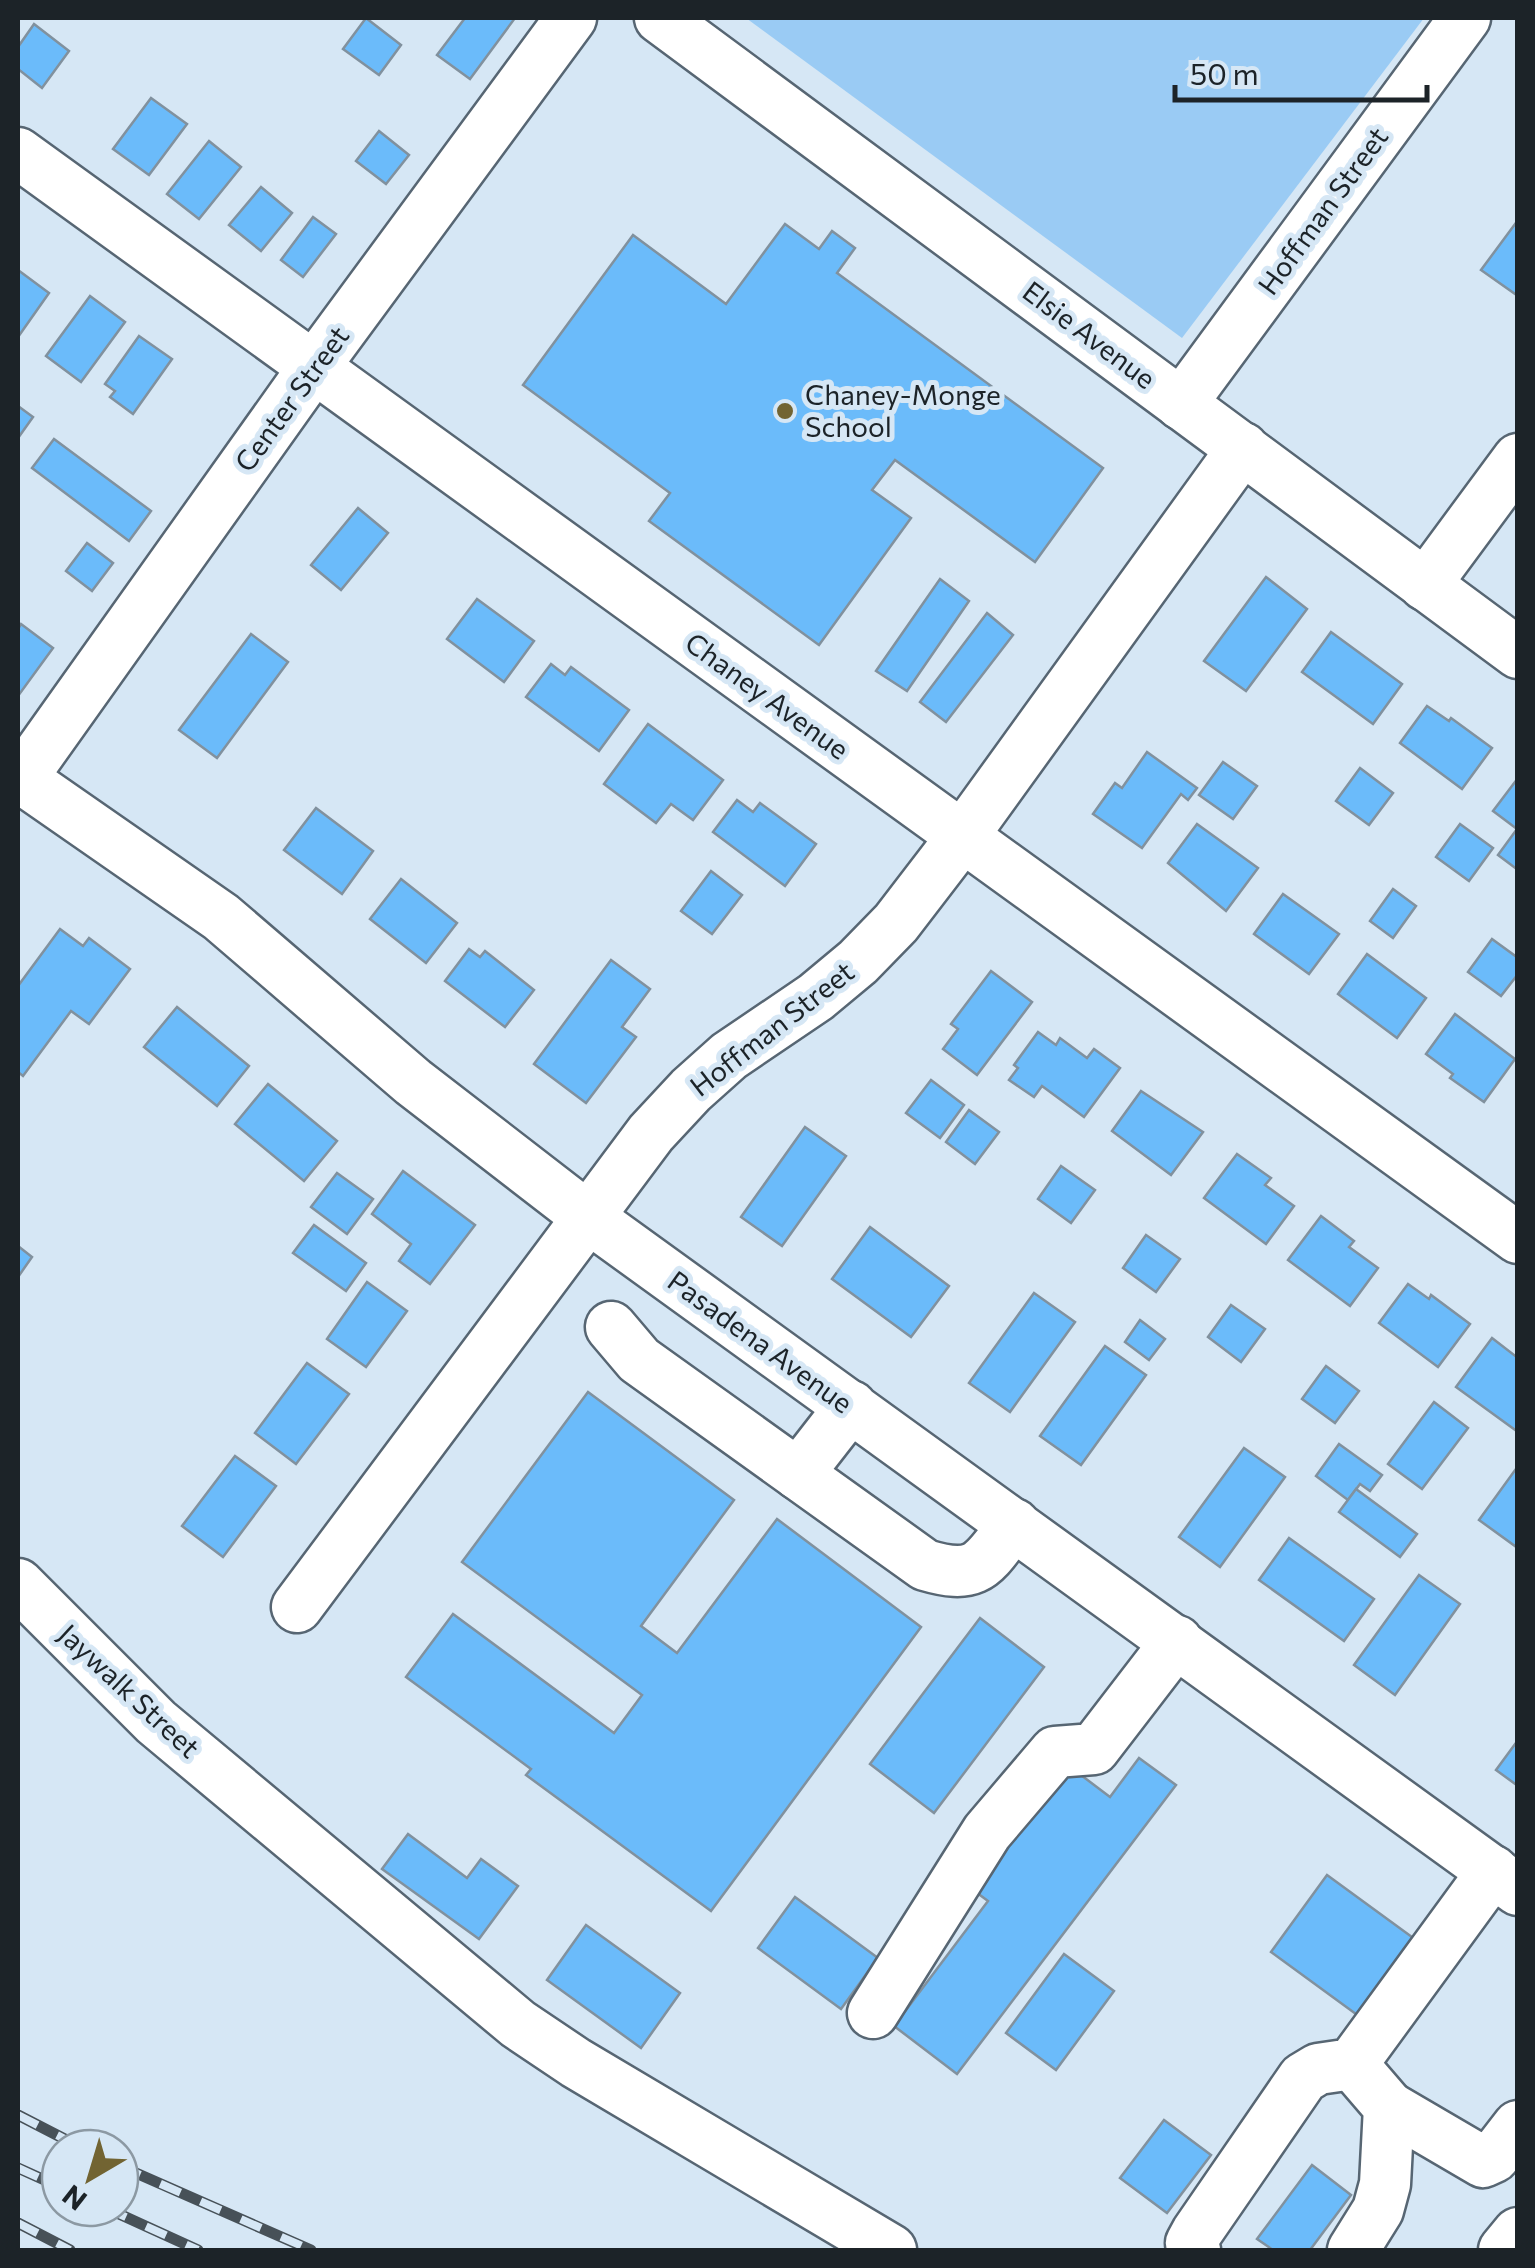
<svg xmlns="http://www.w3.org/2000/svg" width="1535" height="2268" font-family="Commissioner,sans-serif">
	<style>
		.green { fill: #9acbf4 }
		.building { fill: #6bbbfa; stroke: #81919e; stroke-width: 2.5 }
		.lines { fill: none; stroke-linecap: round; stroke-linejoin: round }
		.minor-casing { stroke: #576673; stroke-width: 55 }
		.minor { stroke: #fff; stroke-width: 50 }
		.rail-casing { stroke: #475158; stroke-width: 11 }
		.rail { stroke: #d6e7f5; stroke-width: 8; stroke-dasharray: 22; stroke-linecap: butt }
		.poi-dot { fill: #726432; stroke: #d6e7f5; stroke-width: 4 }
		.labels { text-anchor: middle; stroke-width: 10; stroke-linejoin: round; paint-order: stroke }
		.street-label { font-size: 28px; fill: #1c2328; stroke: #d6e7f5 }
		.poi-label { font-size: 28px; fill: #1c2328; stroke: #d6e7f5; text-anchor: start }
	</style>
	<rect width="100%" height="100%" fill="#d6e7f5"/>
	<!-- green -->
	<polygon class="green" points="746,18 1424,18 1182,338"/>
	<!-- building -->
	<g class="building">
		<polygon points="366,18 401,45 379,75 343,49"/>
		<polygon points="465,18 515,18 470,79 437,55"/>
		<polygon points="34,24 69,51 42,88 18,69 18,47"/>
		<polygon points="151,98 187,124 149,175 113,149"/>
		<polygon points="379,131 409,155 386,184 356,161"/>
		<polygon points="209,141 241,167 199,219 167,194"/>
		<polygon points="261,187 292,213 261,251 229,225"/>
		<polygon points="313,217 336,234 303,277 281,260"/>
		<polygon points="1518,220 1518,296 1481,270"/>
		<polygon points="785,224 819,249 832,231 855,248 837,273 1103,468 1035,562 895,460 872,490 911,518 819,645 649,521 670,493 523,385 633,235 726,304"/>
		<polygon points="18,270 49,293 18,337"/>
		<polygon points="90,296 125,322 81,382 46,356"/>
		<polygon points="139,336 172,359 133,414 110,397 115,391 105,384"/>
		<polygon points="18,406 33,417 18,438"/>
		<polygon points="54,439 151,511 129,541 32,468"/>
		<polygon points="358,508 388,533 341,590 311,565"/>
		<polygon points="87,543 113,563 92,591 66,571"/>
		<polygon points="1266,577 1307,609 1246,691 1204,661"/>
		<polygon points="940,579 969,601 907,691 876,671"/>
		<polygon points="477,599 534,641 504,682 447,639"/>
		<polygon points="987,613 1013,635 946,722 920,702"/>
		<polygon points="21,624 53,648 18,696 18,629"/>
		<polygon points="1331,632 1402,684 1373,724 1302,672"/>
		<polygon points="251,634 288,662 217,758 179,730"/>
		<polygon points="551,664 565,675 571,667 629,710 599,751 526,697"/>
		<polygon points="1427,706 1449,721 1451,718 1492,748 1462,789 1400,743"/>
		<polygon points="648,724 723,780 693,820 671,804 656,823 604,784"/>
		<polygon points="1147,752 1197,788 1188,800 1181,794 1142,848 1093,814 1115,783 1122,788"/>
		<polygon points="1223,762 1257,786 1233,819 1199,795"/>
		<polygon points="1360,768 1393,793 1369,825 1336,801"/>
		<polygon points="1518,778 1518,870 1498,855 1517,829 1493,811"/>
		<polygon points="737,800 753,812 760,803 816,844 785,886 713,832"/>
		<polygon points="316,808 373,851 342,894 284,850"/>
		<polygon points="1197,824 1258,868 1226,911 1168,863"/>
		<polygon points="1460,824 1493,848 1469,881 1436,857"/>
		<polygon points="711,871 742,895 712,934 681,911"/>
		<polygon points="401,879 457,923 426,963 370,919"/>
		<polygon points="1393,889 1416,906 1393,938 1370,921"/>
		<polygon points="1283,894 1339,934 1309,974 1254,934"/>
		<polygon points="60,929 83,946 89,938 130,969 89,1024 71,1011 23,1076 18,1072 18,986"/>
		<polygon points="1492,939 1518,958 1518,974 1501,996 1468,972"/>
		<polygon points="469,949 480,957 485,951 534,990 505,1027 445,981"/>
		<polygon points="1367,954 1426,998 1397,1038 1338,994"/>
		<polygon points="611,960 650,989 622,1027 636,1037 586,1103 534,1064"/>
		<polygon points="991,971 1032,1002 977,1075 943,1049 958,1029 951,1024"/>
		<polygon points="177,1007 249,1066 217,1106 144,1047"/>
		<polygon points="1455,1014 1515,1059 1484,1102 1450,1078 1453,1074 1426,1054"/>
		<polygon points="1038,1032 1056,1045 1060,1038 1087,1058 1094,1049 1120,1068 1084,1117 1042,1086 1034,1097 1009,1080 1018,1068 1014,1065"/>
		<polygon points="931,1080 964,1105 940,1138 906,1113"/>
		<polygon points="268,1084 337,1141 304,1181 235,1124"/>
		<polygon points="1141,1091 1203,1132 1171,1175 1112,1131"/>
		<polygon points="969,1110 999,1132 975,1164 946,1142"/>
		<polygon points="805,1127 846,1156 782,1246 741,1217"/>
		<polygon points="1237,1154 1271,1178 1265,1185 1294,1206 1266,1244 1204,1198"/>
		<polygon points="1061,1166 1095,1190 1071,1223 1038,1199"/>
		<polygon points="403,1171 475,1225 430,1284 399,1261 411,1244 372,1214"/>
		<polygon points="337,1173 373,1199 347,1234 311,1207"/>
		<polygon points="1321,1216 1354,1241 1349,1247 1378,1268 1350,1306 1288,1260"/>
		<polygon points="314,1225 366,1263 346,1291 293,1253"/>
		<polygon points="870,1227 949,1286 911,1337 832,1279"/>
		<polygon points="1146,1235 1180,1259 1156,1292 1123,1268"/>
		<polygon points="18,1246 32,1257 18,1277"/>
		<polygon points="367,1282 407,1311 366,1367 327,1339"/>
		<polygon points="1408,1284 1429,1299 1431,1295 1470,1324 1438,1367 1379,1323"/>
		<polygon points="1034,1293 1075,1322 1010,1412 969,1383"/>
		<polygon points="1231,1305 1265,1329 1241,1362 1208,1337"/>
		<polygon points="1140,1320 1165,1339 1149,1360 1125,1342"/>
		<polygon points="1492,1338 1518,1358 1518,1432 1456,1387"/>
		<polygon points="1105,1346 1146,1375 1081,1465 1040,1436"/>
		<polygon points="307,1363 349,1394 296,1464 255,1433"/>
		<polygon points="1326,1366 1359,1391 1335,1423 1302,1399"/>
		<polygon points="588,1392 734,1500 641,1626 677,1653 777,1519 921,1627 711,1911 526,1775 531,1769 406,1677 453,1614 614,1733 642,1695 462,1562"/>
		<polygon points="1434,1402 1468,1428 1422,1489 1388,1464"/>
		<polygon points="1339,1444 1382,1475 1370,1491 1360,1484 1348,1500 1316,1476"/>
		<polygon points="1244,1448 1285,1477 1220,1567 1179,1537"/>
		<polygon points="235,1456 276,1486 223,1557 182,1526"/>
		<polygon points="1518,1466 1518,1543 1515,1546 1479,1520"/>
		<polygon points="1356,1489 1417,1534 1400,1557 1339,1512"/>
		<polygon points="1289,1538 1374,1599 1344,1641 1259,1580"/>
		<polygon points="1419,1575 1460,1604 1395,1695 1354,1665"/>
		<polygon points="980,1618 1044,1667 934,1813 870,1764"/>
		<polygon points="1518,1740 1518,1786 1496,1770"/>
		<polygon points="1139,1758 1176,1785 957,2074 894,2026 988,1901 957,1878 1069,1766 1110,1797"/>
		<polygon points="408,1834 467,1878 481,1859 518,1886 479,1939 382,1869"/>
		<polygon points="1327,1875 1427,1948 1371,2025 1271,1952"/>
		<polygon points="795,1897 878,1958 841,2009 758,1948"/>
		<polygon points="586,1925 680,1993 641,2048 547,1980"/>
		<polygon points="1064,1954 1114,1991 1056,2070 1006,2033"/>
		<polygon points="1164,2120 1211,2155 1167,2213 1120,2178"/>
		<polygon points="1312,2165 1351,2195 1310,2250 1273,2250 1257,2239"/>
	</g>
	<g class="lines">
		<!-- minor casing -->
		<g class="minor-casing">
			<g id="minor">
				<polyline points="660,18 1518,653"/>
				<polyline points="18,153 1518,1238"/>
				<polyline points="1181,404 1465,18"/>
				<polyline points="1425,585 1518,459"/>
				<polyline points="18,776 221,917 413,1082 589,1218 1518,1890"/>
				<polyline points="18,783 314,367 571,18"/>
				<path d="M611 1327 639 1360 925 1565C979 1581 983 1564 1014 1524"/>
				<polyline points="798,1474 851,1406"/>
				<polyline points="18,1584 156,1722 518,2024 576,2063 891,2250"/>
				<polyline points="297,1607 651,1133 691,1090 729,1056 816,997 858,962 896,923 962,837 1243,448"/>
				<polyline points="873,2013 987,1832 1055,1752 1094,1749 1177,1641"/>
				<polyline points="1352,2064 1389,2107 1385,2184 1378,2210 1353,2250"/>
				<polyline points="1389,2107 1483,2162 1494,2157 1518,2126"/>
				<polyline points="1195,2250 1191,2243 1197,2232 1303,2078 1318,2069 1352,2064 1493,1871"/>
				<polyline points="1504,2250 1518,2233"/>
			</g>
		</g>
		<!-- minor -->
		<use href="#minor" class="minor"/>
		<!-- rail casing -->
		<g class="rail-casing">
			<g id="rail">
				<polyline points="18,2115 82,2148"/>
				<polyline points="120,2166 311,2250"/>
				<polyline points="18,2168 60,2187"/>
				<polyline points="106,2208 198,2250"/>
				<polyline points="18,2223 70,2250"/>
			</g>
		</g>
		<!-- rail -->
		<use href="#rail" class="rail"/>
	</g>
	<!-- markers -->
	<circle class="poi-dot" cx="785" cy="411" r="10"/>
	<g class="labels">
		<!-- street labels -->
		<g class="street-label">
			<text transform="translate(1323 211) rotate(-54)" y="10">Hoffman Street</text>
			<text transform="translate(1089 335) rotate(37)" y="10">Elsie Avenue</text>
			<text transform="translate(292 399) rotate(-54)" y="10">Center Street</text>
			<text transform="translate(767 696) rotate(36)" y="10">Chaney Avenue</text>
			<text transform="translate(772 1029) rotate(-38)" y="10">Hoffman Street</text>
			<text transform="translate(760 1342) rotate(36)" y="10">Pasadena Avenue</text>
			<text transform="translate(129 1691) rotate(43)" y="10">Jaywalk Street</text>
		</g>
		<!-- poi labels -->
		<g class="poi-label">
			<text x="805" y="405">Chaney-Monge<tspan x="805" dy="32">School</tspan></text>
		</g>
	</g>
	<!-- border -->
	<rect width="1535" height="2268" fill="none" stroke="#1c2328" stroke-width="40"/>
	<!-- north arrow -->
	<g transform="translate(90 2178) rotate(218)"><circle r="48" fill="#d6e7f5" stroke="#8c99a3" stroke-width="2.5"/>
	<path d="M0-8L18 38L0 25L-18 38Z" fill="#726432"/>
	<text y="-15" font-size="28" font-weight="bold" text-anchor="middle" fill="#1c2328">N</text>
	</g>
	<!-- scale -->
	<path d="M1175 85v15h252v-15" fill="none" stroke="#1c2328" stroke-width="5"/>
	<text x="1190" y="85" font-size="30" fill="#1c2328" stroke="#d6e7f5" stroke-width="8" paint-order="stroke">50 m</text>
</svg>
